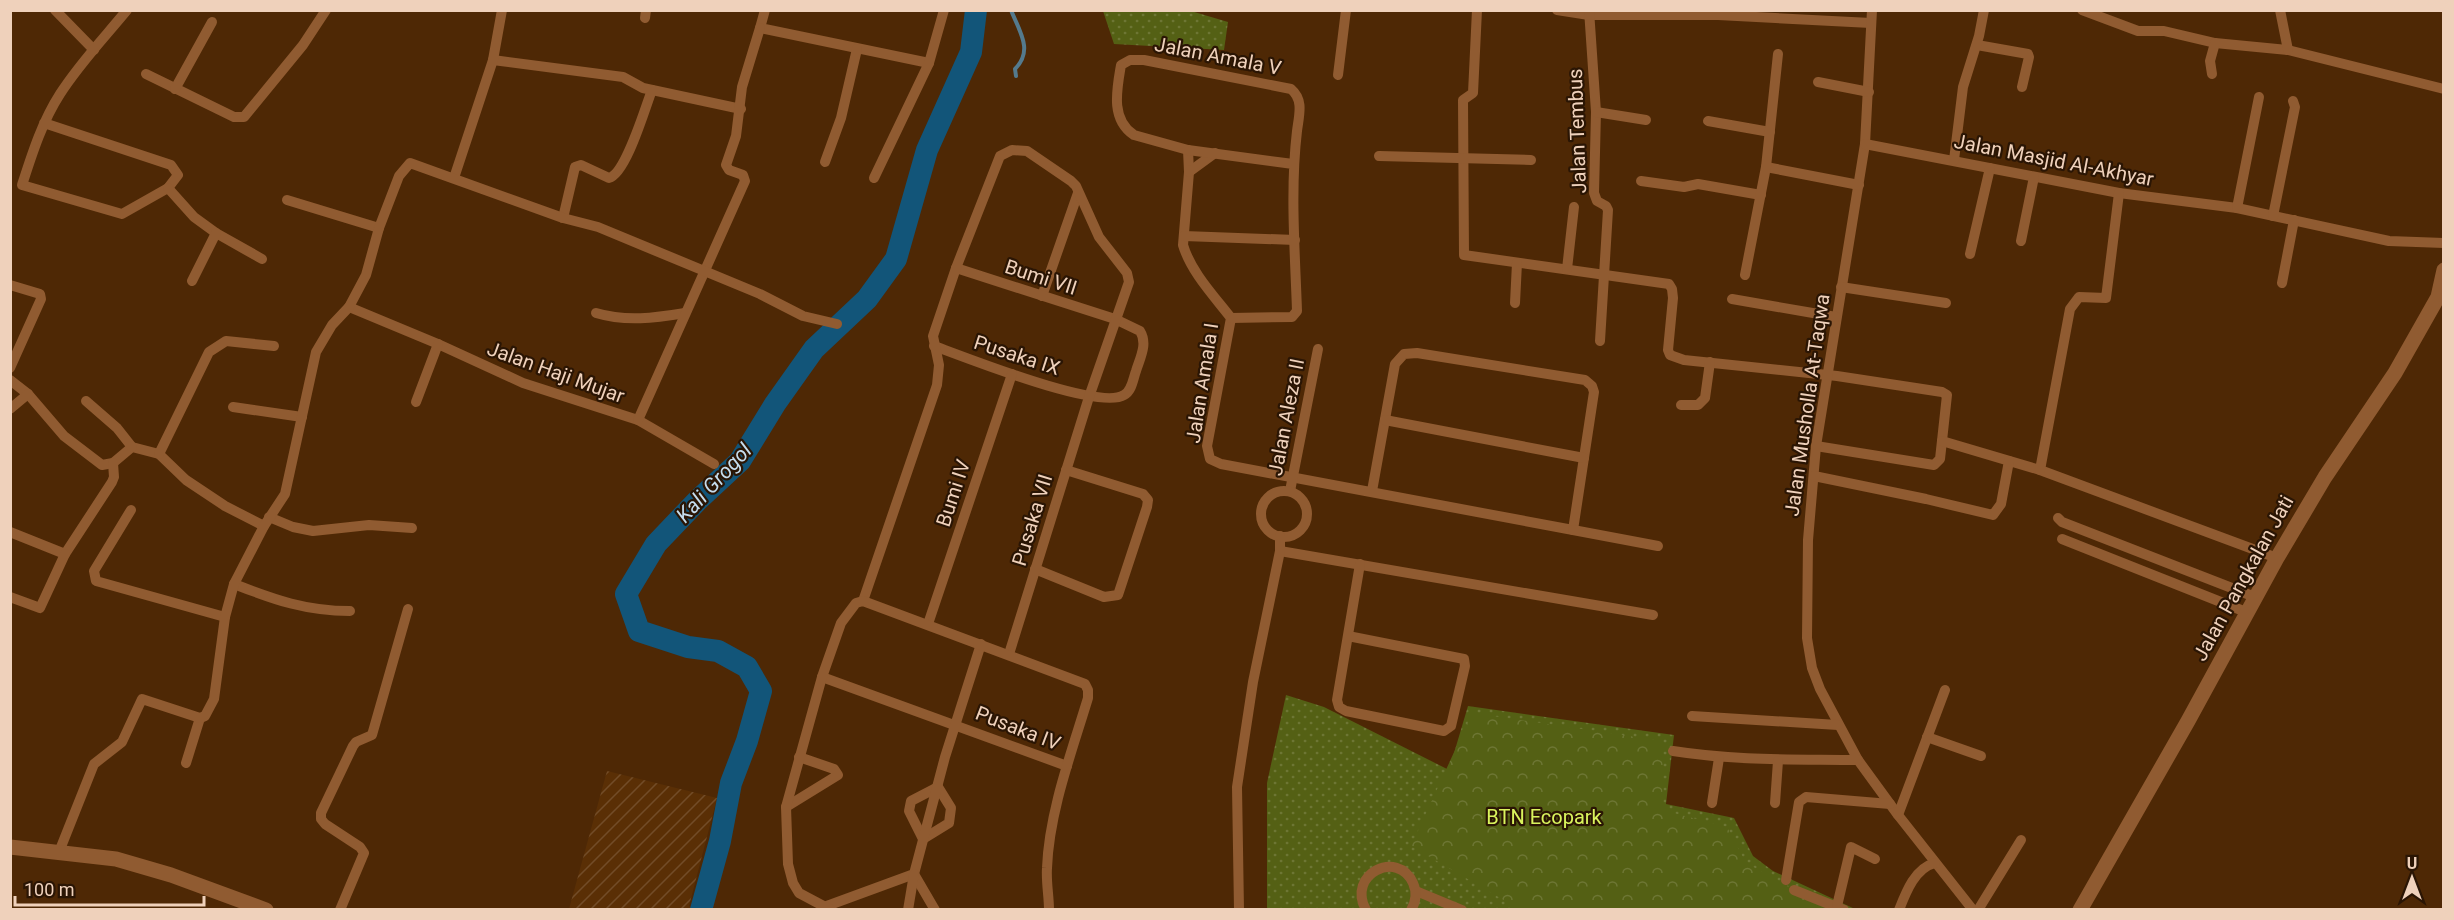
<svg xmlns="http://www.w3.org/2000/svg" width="2454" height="920" font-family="Roboto,sans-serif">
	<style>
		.industrial { fill: url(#industrial-furrows) }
		.grass { fill: url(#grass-dots) }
		.park { fill: url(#park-crowns) }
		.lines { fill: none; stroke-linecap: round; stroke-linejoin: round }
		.stream { stroke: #547a8d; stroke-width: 4 }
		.river { stroke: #125579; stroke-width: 22 }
		.street { stroke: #905b31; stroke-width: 10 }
		.secondary { stroke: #905b31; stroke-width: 15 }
		.labels { text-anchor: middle; stroke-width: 4.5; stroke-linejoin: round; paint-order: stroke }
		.street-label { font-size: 20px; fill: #efd1bb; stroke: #2a1504 }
		.park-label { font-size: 20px; fill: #daf45d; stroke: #2a1504 }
		.water-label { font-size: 21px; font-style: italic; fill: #c5ddee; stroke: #2a1504 }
	</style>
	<defs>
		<pattern id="industrial-furrows" width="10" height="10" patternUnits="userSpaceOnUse" patternTransform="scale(1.5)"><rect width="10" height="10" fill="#5a2f05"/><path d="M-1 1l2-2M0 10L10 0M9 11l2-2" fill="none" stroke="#724c28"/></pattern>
		<pattern id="grass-dots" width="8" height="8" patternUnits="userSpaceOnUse" patternTransform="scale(1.5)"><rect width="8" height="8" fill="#546014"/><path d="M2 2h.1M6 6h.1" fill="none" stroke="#6d7634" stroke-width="1.8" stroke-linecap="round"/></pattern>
		<pattern id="park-crowns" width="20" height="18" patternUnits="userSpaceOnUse" patternTransform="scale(1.5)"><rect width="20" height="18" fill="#546014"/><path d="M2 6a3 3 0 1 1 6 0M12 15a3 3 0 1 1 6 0" fill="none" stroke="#6d7634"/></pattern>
	</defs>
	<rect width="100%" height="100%" fill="#4e2805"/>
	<!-- industrial -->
	<polygon class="industrial" points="607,771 717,798 689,906 693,909 569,909"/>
	<!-- grass -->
	<g class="grass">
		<polygon points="1103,11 1191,11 1228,22 1224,50 1114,44"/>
		<polygon points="1286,695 1324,707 1449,770 1468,706 1674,735 1666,804 1734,818 1753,856 1773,871 1855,909 1267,910 1267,783"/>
	</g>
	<!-- park -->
	<polygon class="park" points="1472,713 1663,741 1662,810 1727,827 1746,863 1831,909 1519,909 1411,846"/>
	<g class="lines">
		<!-- stream -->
		<path class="stream" d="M1011 10C1019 31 1034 50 1015 69L1016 76"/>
		<!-- river -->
		<polyline class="river" points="701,910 720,841 731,783 747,741 761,691 747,667 718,651 688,647 639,631 626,594 656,544 698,500 740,461 775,404 814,349 867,299 896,259 927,150 971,52 976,10"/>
		<!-- street -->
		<g class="street">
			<polyline points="55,10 94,50"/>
			<polyline points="765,10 760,28 929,63"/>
			<polyline points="1477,10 1473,93 1463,100 1464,255 1669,284 1672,289 1673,298 1668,350 1670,355 1684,360 1837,376 1942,392 1947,395 1940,459 1934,465 1816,446"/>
			<polyline points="1557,10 1589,15 1718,15 1871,23"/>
			<polyline points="1589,10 1596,112 1594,193 1597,201 1606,206 1608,210 1600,341"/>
			<polyline points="1872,10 1865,144 1816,446 1808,540 1807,638 1812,668 1820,689 1858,760 1898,815 1973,910"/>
			<polyline points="2082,10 2138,31 2164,31 2215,43 2288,50 2444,89"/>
			<polyline points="2280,10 2288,50"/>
			<polyline points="645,18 646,10"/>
			<polyline points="1977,45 2028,54 2029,57 2022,87"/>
			<polyline points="493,60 623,77 643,88 741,109"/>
			<polyline points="146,74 234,117 244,117 303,45 326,10"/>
			<polyline points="2212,74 2210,61 2215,43"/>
			<polyline points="1338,75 1346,10"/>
			<polyline points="1818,82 1869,92"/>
			<polyline points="175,89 212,22"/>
			<polyline points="1596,112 1646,120"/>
			<polyline points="1708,121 1770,132"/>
			<path d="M44 123 171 165 178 175 168 188 122 214 22 185C32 154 42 122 60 94 79 64 104 38 127 10"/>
			<polyline points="1865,144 2119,193 2237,208 2389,241 2444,243"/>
			<path d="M1188 150 1189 172 1183 245C1191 272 1214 296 1231 318L1207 446 1210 459 1221 464 1573 530 1594 392 1592 386 1585 380 1417 353 1404 354 1395 364 1372 491"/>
			<polyline points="1379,156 1531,160"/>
			<polyline points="1954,160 1963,87 1979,36 1984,10"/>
			<polyline points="825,162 841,118 857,49"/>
			<polyline points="1766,167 1859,185"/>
			<polyline points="1189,172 1215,153"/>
			<polyline points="454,178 493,60 502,10"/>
			<polyline points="874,178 929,63 944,10"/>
			<polyline points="1641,181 1684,187 1698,184 1761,195"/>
			<polyline points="168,188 194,217 216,233 262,259"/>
			<polyline points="287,200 379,228"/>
			<polyline points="2237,208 2259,97"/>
			<polyline points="2273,216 2295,107 2293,101"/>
			<path d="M563 218 575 167 581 165 609 178C626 174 645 108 652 90"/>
			<polyline points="1184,236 1295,240"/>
			<polyline points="2021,241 2034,177"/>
			<polyline points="1970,254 1990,168"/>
			<polyline points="1567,269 1574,207"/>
			<polyline points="1745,275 1766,167 1778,54"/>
			<polyline points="192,281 216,233"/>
			<polyline points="2282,283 2294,220"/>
			<polyline points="10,285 40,294 41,299 10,368"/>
			<polyline points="1841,287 1946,303"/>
			<polyline points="1042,296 1078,193"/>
			<polyline points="1732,299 1836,317"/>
			<polyline points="1515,303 1517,263"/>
			<polyline points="349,307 438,344 523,383 638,420 714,464"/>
			<path d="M596 313C626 322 655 318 685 313"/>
			<path d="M1231 318 1292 317 1297 311C1295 251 1290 190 1297 131 1299 115 1304 100 1291 89L1144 60H1130L1121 65C1117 89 1110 119 1134 135L1188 150 1293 164"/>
			<path d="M934 346C965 357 1099 411 1124 395 1132 391 1133 379 1136 371 1140 358 1148 344 1140 331L1115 319 956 268"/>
			<polyline points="10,380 28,394 64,436 102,465 113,463 132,447 159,454 186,480 225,506 264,526"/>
			<polyline points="86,401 117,428 132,447"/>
			<polyline points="416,402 438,344"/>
			<polyline points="1681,405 1698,405 1705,398 1710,362"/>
			<polyline points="233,407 302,417"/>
			<polyline points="10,409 28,394"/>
			<polyline points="638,420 745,181 743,175 729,170 726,165 736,136 742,87 760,28"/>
			<polyline points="1385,420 1584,458"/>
			<polyline points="1942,441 2040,470 2277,558"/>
			<polyline points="159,454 209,352 226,341 274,346"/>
			<polyline points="2040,470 2070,309 2079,297 2106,298 2119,193"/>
			<polyline points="1814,476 1926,499 1993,515 2001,504 2009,461"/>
			<polyline points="1290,491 1318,349"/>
			<circle cx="1284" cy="514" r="23"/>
			<polyline points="131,510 94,571 96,581 225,617"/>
			<polyline points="269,517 293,527 313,531 369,525 412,528"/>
			<polyline points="2058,518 2062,522 2255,597"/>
			<polyline points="1573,530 1658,546"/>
			<polyline points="10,532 65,554 112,482 114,477 113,463"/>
			<polyline points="2062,539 2246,612"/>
			<polyline points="1280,551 1653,615"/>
			<polyline points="1035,569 1104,597 1118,595 1147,507 1148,500 1143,494 1066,470"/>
			<path d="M234 584C275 600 306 611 350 611"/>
			<polyline points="10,597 40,608 65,554"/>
			<polyline points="863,601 937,385 939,365 933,336 956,268 1000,156 1012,150 1027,151 1071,181 1076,186 1099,237 1127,273 1129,282 1089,397 1009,654"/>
			<polyline points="928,624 1012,374"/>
			<polyline points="1348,636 1464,659 1465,666 1451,726 1444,731 1346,711 1339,707 1337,700 1360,564"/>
			<polyline points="822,677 1067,766"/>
			<polyline points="1692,716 1838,725"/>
			<polyline points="1927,737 1981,756"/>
			<path d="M1673 751C1737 761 1794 759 1858 760"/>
			<polyline points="186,763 200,718"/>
			<polygon points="938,787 951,808 949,823 923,839 909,811 911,801"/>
			<polyline points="1712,803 1719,758"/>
			<polyline points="1775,803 1778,761"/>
			<polyline points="786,807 838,775 834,769 799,757"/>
			<polyline points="1898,815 1945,690"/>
			<polyline points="59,852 94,764 122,742 142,699 200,718 205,716 214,699 225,617 234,584 264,526 285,494 316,352 332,325 349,307 366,275 379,228 399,176 410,163 563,218 598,227 760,294 803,316 837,324"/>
			<polyline points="914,874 935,910"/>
			<polyline points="1786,880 1799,802 1806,797 1890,804"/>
			<polyline points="1794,890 1844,910"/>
			<polyline points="1416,891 1462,910"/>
			<polyline points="1837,906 1851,847 1875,859"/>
			<polyline points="824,907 914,874 945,757 981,644"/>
			<polyline points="340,910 364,853 360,847 325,824 321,819 321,813 353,746 356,742 372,735 408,609"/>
			<path d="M831 910 799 893 793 883 788 864 786 807 822 677 841 623 856 603 863 601 1085 684 1088 690V698C1072 751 1049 812 1047 868 1046 882 1049 896 1049 910"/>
			<polyline points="908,910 914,874"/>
			<polyline points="1239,910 1237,787 1253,682 1280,551 1280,536"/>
			<path d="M1366 910C1346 874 1398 849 1413 883 1417 892 1417 900 1411 910"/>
			<path d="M1899 910C1906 892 1915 868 1935 863"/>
			<polyline points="1978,910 2021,840"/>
		</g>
		<!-- secondary -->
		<g class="secondary">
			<polyline points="10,847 116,859 171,875 266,910"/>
			<polyline points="2080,910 2188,721 2277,558 2325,477 2395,373 2438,297 2444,270"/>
		</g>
	</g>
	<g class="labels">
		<!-- street labels -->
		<g class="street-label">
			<text transform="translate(1218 56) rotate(11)" y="7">Jalan Amala V</text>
			<text transform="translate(1577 131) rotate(-92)" y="7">Jalan Tembus</text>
			<text transform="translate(2054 160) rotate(11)" y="7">Jalan Masjid Al-Akhyar</text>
			<text transform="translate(1041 277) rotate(18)" y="7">Bumi VII</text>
			<text transform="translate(1017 355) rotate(18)" y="7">Pusaka IX</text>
			<text transform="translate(556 372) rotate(20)" y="7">Jalan Haji Mujar</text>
			<text transform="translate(1202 383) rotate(-81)" y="7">Jalan Amala I</text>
			<text transform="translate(1807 405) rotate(-82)" y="7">Jalan Musholla At-Taqwa</text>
			<text transform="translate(1286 417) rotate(-79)" y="7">Jalan Aleza II</text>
			<text transform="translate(953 493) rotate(-72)" y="7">Bumi IV</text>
			<text transform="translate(1032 520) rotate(-73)" y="7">Pusaka VII</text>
			<text transform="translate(2243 578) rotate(-61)" y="7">Jalan Pangkalan Jati</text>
			<text transform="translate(1018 728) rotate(21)" y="7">Pusaka IV</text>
		</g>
		<!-- park labels -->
		<g class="park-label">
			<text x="1544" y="824">BTN Ecopark</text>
		</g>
		<!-- water labels -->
		<g class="water-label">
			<text transform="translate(714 483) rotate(-47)" y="7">Kali Grogol</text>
		</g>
	</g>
	<!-- border -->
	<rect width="2454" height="920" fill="none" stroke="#efd1bb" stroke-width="24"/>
	<!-- north arrow -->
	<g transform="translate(2412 878)" stroke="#2a1504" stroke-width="4.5" paint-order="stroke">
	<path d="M0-4.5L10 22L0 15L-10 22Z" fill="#efd1bb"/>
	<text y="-9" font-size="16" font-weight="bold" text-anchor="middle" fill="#efd1bb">U</text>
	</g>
	<!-- scale -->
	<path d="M15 896v9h189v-9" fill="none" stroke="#efd1bb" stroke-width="3"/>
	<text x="24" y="896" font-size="18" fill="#efd1bb" stroke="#2a1504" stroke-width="4.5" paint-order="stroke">100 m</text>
</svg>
